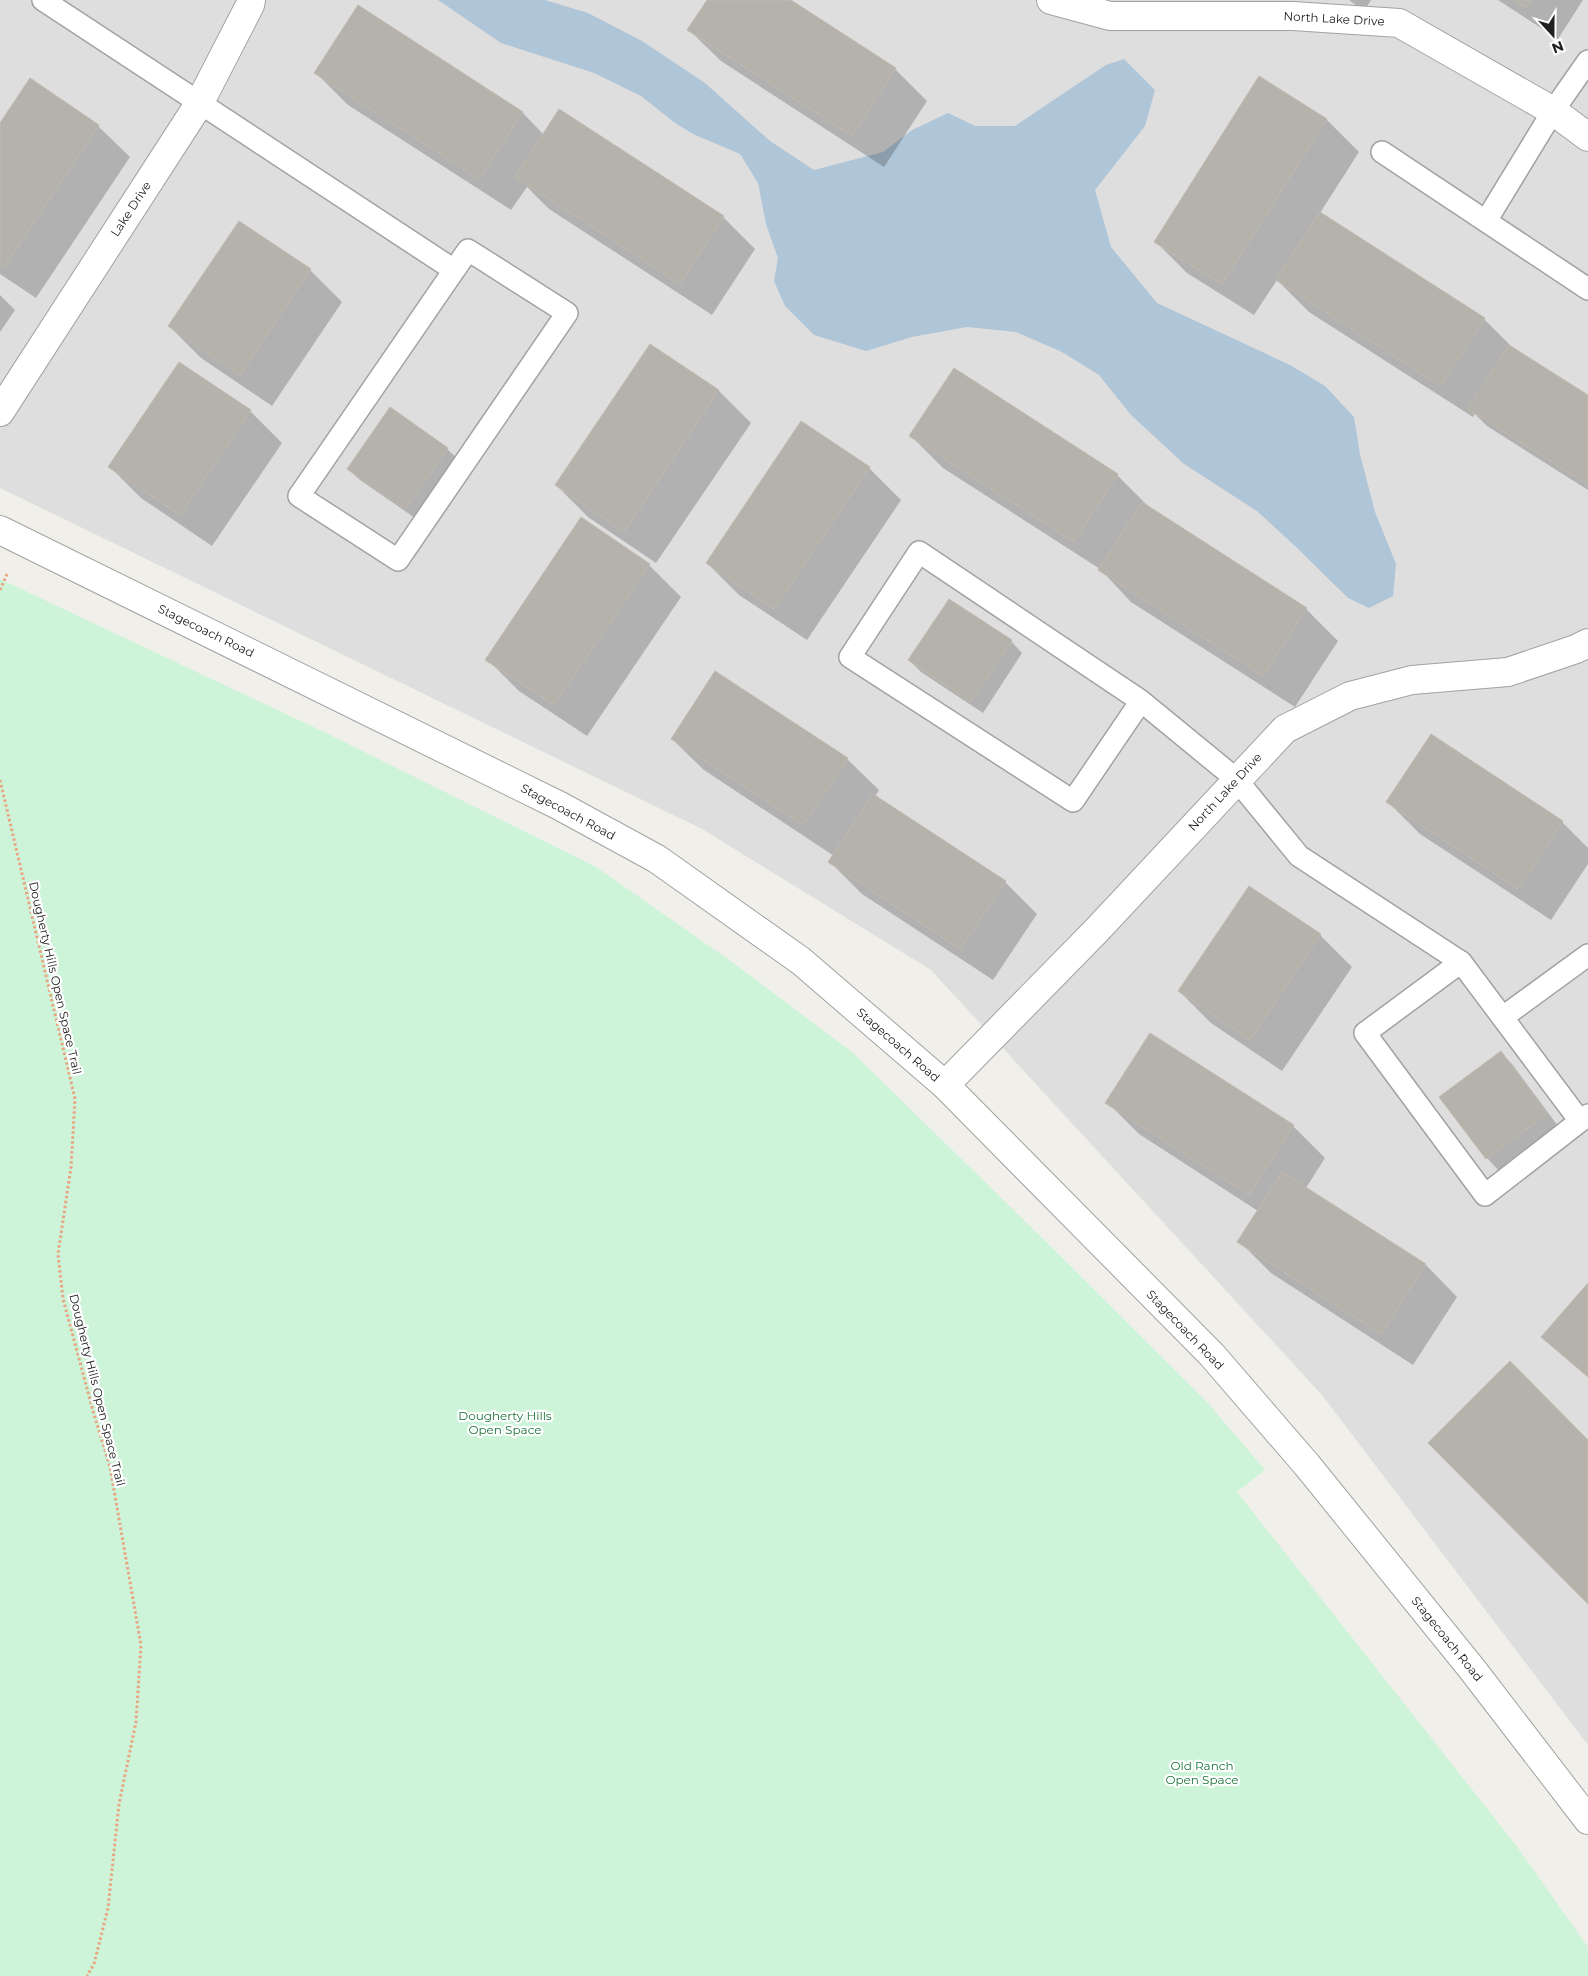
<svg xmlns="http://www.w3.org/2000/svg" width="1588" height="1976" font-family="Montserrat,sans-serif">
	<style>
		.residential { fill: #dfdede }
		.park { fill: #cdf4d9 }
		.water { fill: #afc5d8 }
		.shadow { fill: #0003 }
		.building { fill: #b5b2ac; stroke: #c0baad }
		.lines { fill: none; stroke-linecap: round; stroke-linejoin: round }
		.service-casing { stroke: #a2a2a2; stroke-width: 24 }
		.minor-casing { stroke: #a2a2a2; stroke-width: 30 }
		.path { stroke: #e9a481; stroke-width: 3; stroke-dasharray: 2.5 2.5; stroke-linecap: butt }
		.service { stroke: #fff; stroke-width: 21 }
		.minor { stroke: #fff; stroke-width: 28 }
		.labels { text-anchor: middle; stroke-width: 4.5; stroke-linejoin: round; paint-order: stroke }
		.street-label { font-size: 12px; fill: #212121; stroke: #fff }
		.park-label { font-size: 12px; fill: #1a7437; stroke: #fff }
	</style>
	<rect width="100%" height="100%" fill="#f0efe9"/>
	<!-- residential -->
	<polygon class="residential" points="0,0 1588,0 1588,1745 1322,1395 931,970 702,829 0,488"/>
	<!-- park -->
	<polygon class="park" points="0,579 324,732 596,867 735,964 853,1053 1032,1228 1208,1403 1265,1470 1237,1492 1515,1844 1588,1947 1588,1976 0,1976"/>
	<!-- water -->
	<polygon class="water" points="438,0 545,0 588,13 642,41 705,83 770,141 814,170 883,152 912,130 948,113 975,126 1015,126 1106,65 1124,59 1155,90 1145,126 1095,190 1111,247 1157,303 1290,365 1325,386 1354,417 1360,454 1375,512 1396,564 1393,596 1369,608 1348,598 1295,546 1257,511 1184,464 1131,415 1099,375 1062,352 1016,332 967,327 912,337 866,351 814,335 785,306 774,281 778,258 766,224 758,183 740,154 693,134 675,123 641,96 594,73 501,43"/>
	<!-- shadow -->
	<g class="shadow">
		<polygon points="708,0 789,0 895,69 927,101 884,167 721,61 689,30"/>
		<polygon points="1349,0 1371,0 1364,11"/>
		<polygon points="1498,0 1583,0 1558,39"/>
		<polygon points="316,73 522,112 544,135 723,217 755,249 712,315 549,209 527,187 511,210 348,105"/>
		<polygon points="1259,78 1327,120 1359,152 1320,213 1484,319 1515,350 1588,397 1588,490 1487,426 1475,414 1473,417 1309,312 1277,280 1254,315 1187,273 1155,241"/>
		<polygon points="0,125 98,126 130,157 36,298 0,274"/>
		<polygon points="310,270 342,302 272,406 201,358 169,326"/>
		<polygon points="0,295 15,310 0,332"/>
		<polygon points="651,346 719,391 751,423 656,563 588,517 556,485"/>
		<polygon points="250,411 282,443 212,546 141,498 109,466"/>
		<polygon points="911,436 1117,475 1149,507 1306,609 1338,641 1295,707 1131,602 1100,569 943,468"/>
		<polygon points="447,449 459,460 418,520 360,480 348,469"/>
		<polygon points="869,468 901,500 807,640 739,595 707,563"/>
		<polygon points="649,565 681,597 587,736 519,691 487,659"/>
		<polygon points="1011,641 1022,653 983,713 921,672 909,660"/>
		<polygon points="1431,736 1562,822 1588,848 1588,864 1551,920 1420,834 1388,802"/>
		<polygon points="672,739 847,759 879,790 875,797 1005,882 1037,914 993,980 862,894 830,862 834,856 704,770"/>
		<polygon points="1320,935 1352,967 1282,1071 1211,1023 1179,991"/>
		<polygon points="1500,1052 1512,1064 1558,1126 1498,1170 1487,1158"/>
		<polygon points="1107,1102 1293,1126 1325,1158 1306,1188 1426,1265 1457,1297 1413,1365 1271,1273 1239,1241 1258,1211 1139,1134"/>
	</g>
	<!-- building -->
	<g class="building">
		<polygon points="707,0 791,0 896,68 852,136 687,30"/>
		<polygon points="1514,0 1531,0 1526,8"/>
		<polygon points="358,5 523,112 479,179 314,73"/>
		<polygon points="1259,76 1327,119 1222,284 1154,242"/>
		<polygon points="30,78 99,125 4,267 0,264 0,123"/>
		<polygon points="559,109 724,216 680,284 515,177"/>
		<polygon points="1320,212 1485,318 1440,386 1276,280"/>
		<polygon points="239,221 311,269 240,375 168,326"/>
		<polygon points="650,344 719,390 624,532 555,485"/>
		<polygon points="1509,345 1588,395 1588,485 1468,409"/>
		<polygon points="179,362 251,410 180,515 108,467"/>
		<polygon points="954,368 1118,474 1074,542 909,436"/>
		<polygon points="390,407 448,448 405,509 347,469"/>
		<polygon points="801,421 870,467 774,609 706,563"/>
		<polygon points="1142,502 1307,608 1263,676 1098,570"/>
		<polygon points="581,517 650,564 554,705 485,660"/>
		<polygon points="949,599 1012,640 971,702 908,660"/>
		<polygon points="715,671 848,758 803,825 671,739"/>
		<polygon points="1431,734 1563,821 1518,889 1386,802"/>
		<polygon points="873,794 1006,881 960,949 828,862"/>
		<polygon points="1249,886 1321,934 1250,1040 1178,991"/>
		<polygon points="1150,1033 1294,1125 1249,1195 1105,1103"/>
		<polygon points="1501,1051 1547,1114 1486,1159 1439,1097"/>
		<polygon points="1282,1172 1426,1264 1381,1334 1237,1242"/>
		<polygon points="1588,1283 1588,1377 1541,1337"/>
		<polygon points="1510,1361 1588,1440 1588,1604 1428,1443"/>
	</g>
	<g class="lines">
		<!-- service casing -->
		<g class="service-casing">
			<g id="service">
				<polyline points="43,0 454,270"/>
				<polyline points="1382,152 1588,289"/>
				<polyline points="1486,221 1553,111 1588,61"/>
				<polygon points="468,250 567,313 398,560 299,496"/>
				<polyline points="1141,701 1073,801 850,657 919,552 1141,701 1236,779 1299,856 1461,962 1580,1121"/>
				<polyline points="1461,962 1365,1033 1485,1195 1588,1115"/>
				<polyline points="1503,1017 1588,955"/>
			</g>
		</g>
		<!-- minor casing -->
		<g class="minor-casing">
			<g id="minor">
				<polyline points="1051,0 1110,16 1293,16 1399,23 1553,111 1588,137"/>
				<polyline points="0,412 199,104 250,5 251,0"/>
				<polyline points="0,530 560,806 657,859 801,961 945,1085 1212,1355 1307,1465 1472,1669 1588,1820"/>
				<polyline points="945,1085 1096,931 1285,729 1350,696 1412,680 1508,672 1576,649 1588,643"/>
			</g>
		</g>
		<!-- path -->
		<g class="path">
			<polyline points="0,590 8,572"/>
			<polyline points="0,780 75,1099 71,1167 58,1254 63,1299 93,1411 110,1467 141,1645 136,1722 119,1804 108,1908 94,1964 87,1976"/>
		</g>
		<!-- service -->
		<use href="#service" class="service"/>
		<!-- minor -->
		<use href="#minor" class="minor"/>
	</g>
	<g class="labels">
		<!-- street labels -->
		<g class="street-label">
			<text transform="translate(1334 19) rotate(3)" y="4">North Lake Drive</text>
			<text transform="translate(131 209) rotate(-57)" y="4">Lake Drive</text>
			<text transform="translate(206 631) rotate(26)" y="4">Stagecoach Road</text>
			<text transform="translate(1225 792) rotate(-47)" y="4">North Lake Drive</text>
			<text transform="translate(568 812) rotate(28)" y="4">Stagecoach Road</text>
			<text transform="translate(55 978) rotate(77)" y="4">Dougherty Hills Open Space Trail</text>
			<text transform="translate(898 1045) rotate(41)" y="4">Stagecoach Road</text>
			<text transform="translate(1185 1330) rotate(46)" y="4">Stagecoach Road</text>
			<text transform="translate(97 1390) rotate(76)" y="4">Dougherty Hills Open Space Trail</text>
			<text transform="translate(1447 1639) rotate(51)" y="4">Stagecoach Road</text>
		</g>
		<!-- park labels -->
		<g class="park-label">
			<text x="505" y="1420">Dougherty Hills<tspan x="505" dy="14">Open Space</tspan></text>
			<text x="1202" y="1770">Old Ranch<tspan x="1202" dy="14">Open Space</tspan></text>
		</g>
	</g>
	<!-- north arrow -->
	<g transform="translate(1553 35) rotate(159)" stroke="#ffffff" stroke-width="4" paint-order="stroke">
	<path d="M0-4L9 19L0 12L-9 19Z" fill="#212121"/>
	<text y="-8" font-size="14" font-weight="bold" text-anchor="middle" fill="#212121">N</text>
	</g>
</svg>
